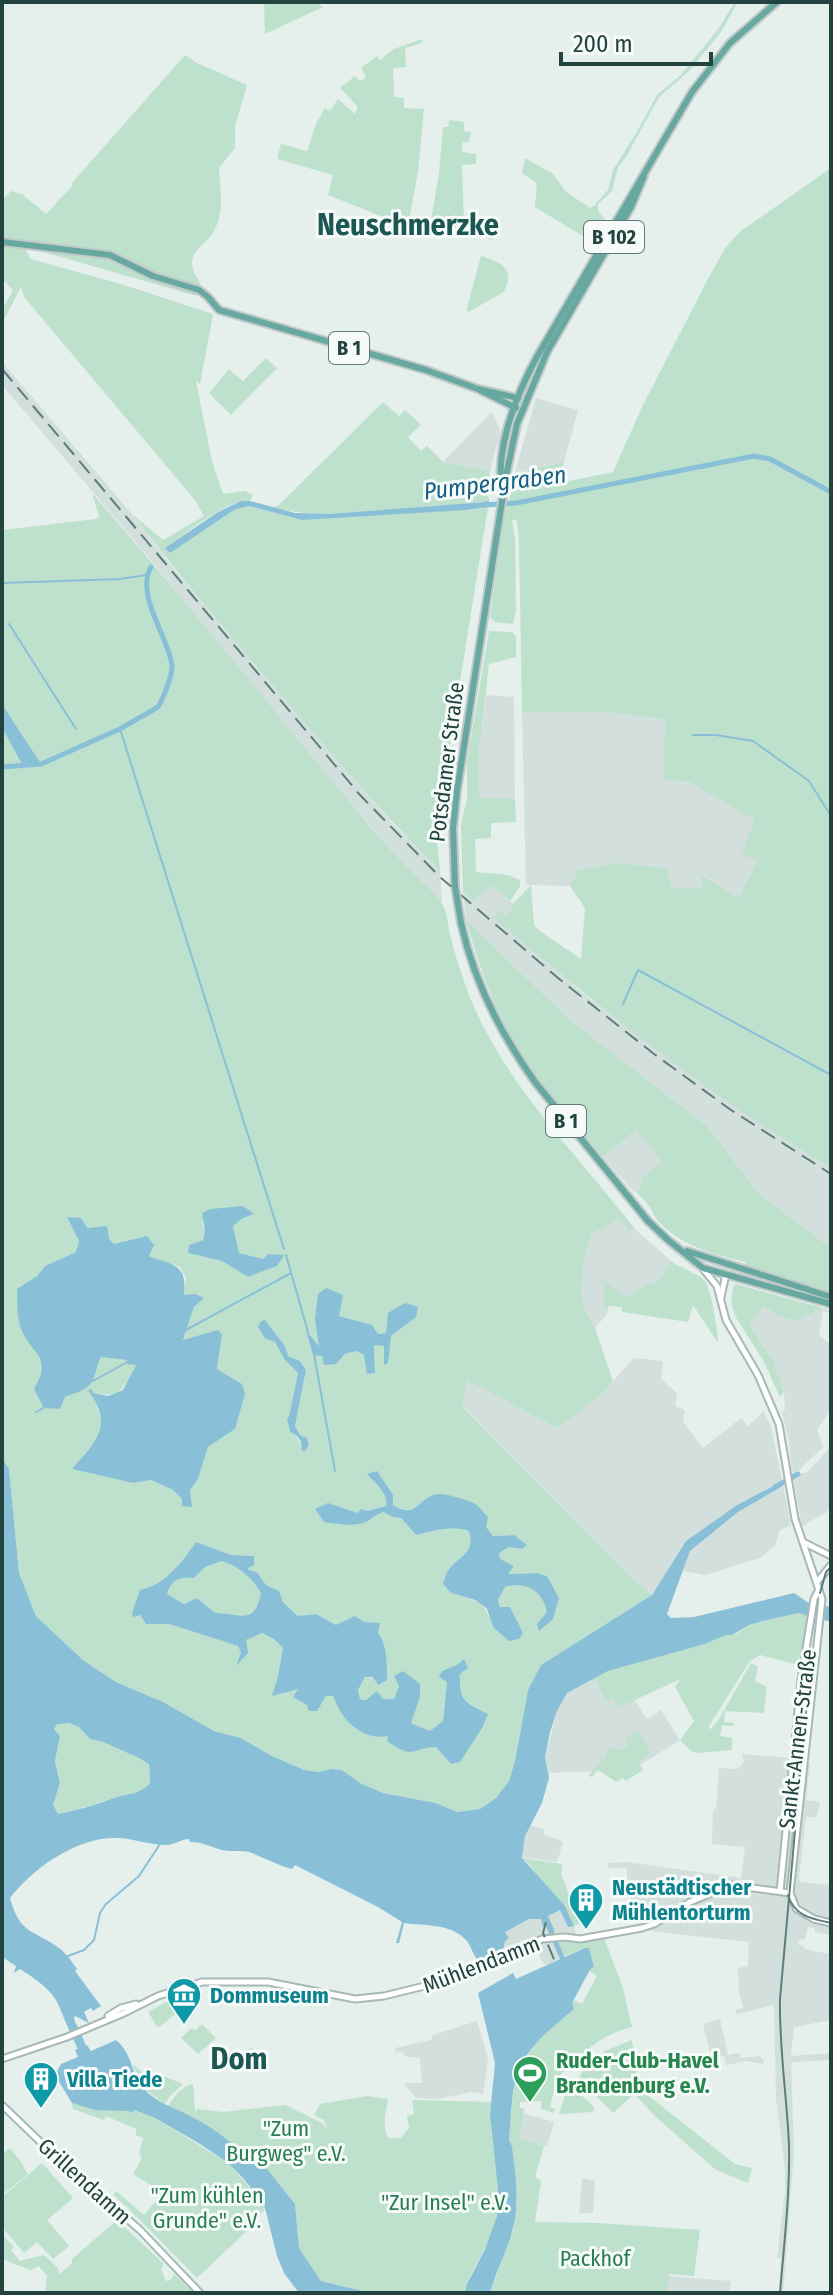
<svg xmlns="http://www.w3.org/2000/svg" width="833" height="2295" font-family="'Fira Sans Condensed',sans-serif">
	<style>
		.built { fill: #d3dfdc }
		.green { fill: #bde1cc; fill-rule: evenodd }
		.water { fill: #8ac0d7; fill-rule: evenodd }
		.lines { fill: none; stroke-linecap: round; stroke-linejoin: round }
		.stream { stroke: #8ac0d7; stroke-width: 2 }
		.canal { stroke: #8ac0d7; stroke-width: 5 }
		.river { stroke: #8ac0d7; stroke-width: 9 }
		.tertiary-casing { stroke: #a7b8b5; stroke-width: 9 }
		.secondary-casing { stroke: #a3bcb7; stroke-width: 9 }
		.primary-casing { stroke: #c1cac9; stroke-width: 10 }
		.tertiary { stroke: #fff; stroke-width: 5 }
		.secondary { stroke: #fff; stroke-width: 5 }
		.primary { stroke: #67a8a1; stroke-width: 6 }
		.tram { stroke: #5d7e7a; stroke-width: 2 }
		.rail { stroke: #5d7e7a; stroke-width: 2; stroke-dasharray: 16 8; stroke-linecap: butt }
		.primary-bridge-casing { stroke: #c1cac9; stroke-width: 10; stroke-linecap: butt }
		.primary-bridge { stroke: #67a8a1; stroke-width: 6 }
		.labels { text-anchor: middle; stroke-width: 6; stroke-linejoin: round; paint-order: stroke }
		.shield { fill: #f6fbf9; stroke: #627a77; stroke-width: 2 }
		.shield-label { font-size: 20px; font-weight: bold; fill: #22433f }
		.street-label { font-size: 22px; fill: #22433f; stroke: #f6fbf9 }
		.culture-label { font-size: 22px; font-weight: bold; fill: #0d838f; stroke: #f6fbf9; text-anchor: start }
		.leisure-label { font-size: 22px; font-weight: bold; fill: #27864d; stroke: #f6fbf9; text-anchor: start }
		.park-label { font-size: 22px; fill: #297d56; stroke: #f6fbf9 }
		.water-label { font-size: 24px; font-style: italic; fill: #176284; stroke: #f6fbf9 }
		.district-label { font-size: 30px; font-weight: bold; fill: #1c5752; stroke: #f6fbf9 }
	</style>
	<rect width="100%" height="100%" fill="#e5efec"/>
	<!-- built -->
	<g class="built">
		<polygon points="2,362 132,514 166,559 262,674 392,823 440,871 442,904 395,855 345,796 234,664 155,565 2,385"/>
		<polygon points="536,398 578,410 564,462 515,472"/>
		<polygon points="492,412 502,436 500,444 497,444 490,471 443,462"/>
		<polygon points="486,695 514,697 515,799 480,799 478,763"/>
		<polygon points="522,712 603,712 665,719 665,779 689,782 755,820 759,861 738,898 703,875 702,890 672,888 665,868 616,863 578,870 570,886 526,885"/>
		<polygon points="490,884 513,904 507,917 494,917 585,995 698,1080 831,1167 831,1248 759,1194 707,1126 570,1020 466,920 463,892 474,901"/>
		<polygon points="636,1130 663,1162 644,1176 637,1193 632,1190 603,1157"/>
		<polygon points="619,1219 630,1232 634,1228 671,1261 658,1281 644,1286 625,1297 605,1281 604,1304 607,1314 595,1328 585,1310 581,1294 584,1257 592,1234"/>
		<polygon points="764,1307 780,1316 796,1321 823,1308 831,1311 831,1313 823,1311 819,1335 831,1345 831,1410 817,1429 823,1447 794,1475 807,1472 826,1452 831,1444 831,1506 827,1512 802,1526 791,1466 789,1441 782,1412 785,1410 784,1392 773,1361 749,1324"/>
		<polygon points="634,1358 663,1361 661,1379 677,1393 675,1406 685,1410 683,1422 703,1448 741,1418 748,1426 764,1411 771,1427 791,1525 780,1530 775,1546 760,1558 705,1575 683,1571 690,1551 738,1512 781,1487 779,1483 737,1505 686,1541 652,1595 635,1581 463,1406 466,1382 468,1381 558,1428 599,1397"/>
		<polygon points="594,1678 607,1702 613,1699 634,1700 647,1719 661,1710 680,1740 626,1774 596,1771 548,1773 545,1757 557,1711 567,1692"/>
		<polygon points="742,1754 804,1759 810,1764 806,1800 820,1802 817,1817 806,1817 799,1879 800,1882 831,1885 831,1903 828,1915 831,1916 831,1935 815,1932 815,1928 808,1927 805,1939 798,1940 799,1945 804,1946 804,1949 831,1954 831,2020 794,2027 791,2056 831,2053 831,2060 791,2062 794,2152 783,2293 779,2293 781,2258 777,2258 785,2191 785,2168 776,2098 774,2005 737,2014 735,2010 743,2008 739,1990 738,1968 748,1966 749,1942 658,1932 642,1928 636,1922 627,1885 627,1868 608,1868 608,1863 627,1862 741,1878 745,1847 712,1844 713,1809 716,1809 719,1768 737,1769 744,1762"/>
		<polygon points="530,1825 545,1830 544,1834 563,1842 557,1862 522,1857 525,1836"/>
		<polygon points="560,1910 568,1927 574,1926 579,1950 546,1965 541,1960 535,1942 507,1954 503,1950 505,1932 529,1919 542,1918 545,1927 554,1932 548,1916"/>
		<polygon points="720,2019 728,2055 739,2053 740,2058 760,2056 763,2059 764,2064 746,2061 726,2065 724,2056 712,2059 703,2024"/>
		<polygon points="477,2021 488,2059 483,2094 471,2092 438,2099 416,2098 404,2083 422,2083 420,2058 404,2056 403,2052 396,2053 395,2048 431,2040 433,2035"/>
		<polygon points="523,2113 554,2122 547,2147 520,2138"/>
		<polygon points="582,2178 595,2181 593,2213 579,2213"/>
		<polygon points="668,2276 731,2281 730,2293 666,2293"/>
	</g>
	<!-- green -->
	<g class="green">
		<polygon points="264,2 316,2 323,7 265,34"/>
		<polygon points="735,2 738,2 721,32 689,71 659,97 626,157 618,167 612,191 598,204 598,210 605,220 591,241 535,207 537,183 522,173 525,158 553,174 566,192 590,208 594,206 608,190 613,170 638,130 657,95 681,75 719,28"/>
		<polygon points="422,39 422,43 405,48 406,67 393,68 394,97 404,98 404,108 424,109 418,171 408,227 328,195 333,175 277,159 281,144 307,151 316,124 325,108 330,111 338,99 355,114 358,107 340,88 355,76 360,81 366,77 361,68 377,56 380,60 394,49"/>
		<path d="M185 55 195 62 247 85 235 126V148L219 168C220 190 225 211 214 231 208 243 193 248 192 262 191 273 201 281 203 291L199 295H193L23 246 31 259 124 285 213 314 200 384 196 381 212 461 223 494 245 491 253 495 250 501C222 501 189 532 166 548L169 553 234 510 249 506 302 520 488 507 441 800C432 826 438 844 440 871 392 823 348 773 304 722 245 654 187 585 132 514L163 540 204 516 195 500 24 297 21 287 2 323V310L13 290 2 279V200L11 191 22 194 46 214 73 185 72 183Z"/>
		<polygon points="449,120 464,122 464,131 471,132 469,142 463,142 462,152 476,154 476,164 462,165 464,223 498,220 500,237 494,235 492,240 431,220 439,173 443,127 448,127"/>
		<path d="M831 168V1167C709 1097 600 1008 493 917L499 911 507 917 513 904 531 885 534 925 540 931 581 959 585 908 570 886 578 870 616 863 666 868 672 888 702 889V875L738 898 758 861 742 854 755 820 689 782 664 779 665 719 603 712H522L519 541 517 521 512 519 515 539 516 611 513 624 495 622 490 617C495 584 499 549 505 516 507 501 515 488 514 473L564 462 559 483 613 472 643 405 709 277 726 247 741 231Z"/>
		<path d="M481 256C500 262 516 268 504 292L468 312 467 308Z"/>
		<polygon points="266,358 277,368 231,415 209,393 229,369 243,381"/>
		<path d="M383 402 399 416 405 410 421 425 408 437 421 451 427 446 443 462 490 471 486 494 489 499 486 502C419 508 337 522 272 508L279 505Z"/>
		<path d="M92 493C179 592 260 695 345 796 365 821 386 846 409 869 416 877 438 895 442 904 448 913 448 929 451 939 460 972 471 1005 488 1035 526 1106 585 1164 634 1228L630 1232 619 1219 592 1234 584 1257 581 1294 585 1310 595 1328 613 1381 599 1397 558 1428 468 1381 466 1382 463 1406 465 1409 635 1581 652 1595 541 1665 528 1690 515 1761 509 1781 496 1798 480 1809 457 1812 436 1803 383 1793 360 1783 342 1770 331 1769 319 1772 304 1770 272 1756 241 1738 214 1731 163 1702 116 1682 84 1661 36 1616 19 1573 9 1469 2 1458V727L13 744 40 763 2 704V530L96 519 99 516ZM68 1218H81C92 1235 101 1231 114 1244L180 1267 186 1278 184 1295 203 1298 194 1307 183 1341 222 1335 217 1369 242 1384 235 1429 208 1447 198 1479 182 1499 173 1490 151 1480 133 1483 73 1469 100 1434 102 1423 93 1393C122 1398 124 1388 136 1365L127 1360 101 1357C85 1385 101 1383 65 1397L39 1381 42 1364 35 1349 21 1329 18 1289 37 1276 45 1266 76 1252 79 1241ZM243 1218 233 1226 239 1253 263 1259 268 1254 283 1255 277 1266 248 1277 222 1261 188 1253 189 1245 203 1240 205 1231 202 1222ZM339 1316 372 1325 378 1334 386 1333 416 1317 390 1336 384 1364V1346L374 1344 375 1372 364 1355 356 1351 345 1354 336 1364 322 1356 308 1332 320 1347 319 1340ZM266 1321 285 1346 288 1356 300 1361 306 1370 295 1426 300 1435 307 1438 309 1443 304 1451 295 1434 290 1432 289 1416 298 1373 285 1360ZM368 1475 393 1495V1505C407 1513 413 1510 424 1500L486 1527 493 1536 514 1535 522 1549 509 1547 499 1553 500 1560 507 1574 537 1573 547 1576 556 1605 553 1619 538 1624 547 1612C543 1590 527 1581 505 1587L497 1600 500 1607H510L513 1615 493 1627C480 1586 463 1608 443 1584 451 1560 476 1558 469 1531 451 1525 434 1531 416 1535L401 1518 392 1517 384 1512 375 1514 365 1522 328 1503 358 1513 386 1506C388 1492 377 1484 368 1475ZM196 1543 231 1555 253 1556 247 1568 249 1571 257 1572 266 1585 279 1591 283 1602 299 1616 316 1614 336 1625 378 1633C388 1646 387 1664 387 1680L365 1677 358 1690 360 1699H394L399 1686 411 1723 430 1732 443 1721 447 1682 460 1674C459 1702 466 1701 487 1714L482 1728 451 1764 436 1747C423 1748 403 1744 391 1739 377 1732 340 1708 333 1696H326L307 1705 293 1697 299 1688 278 1676 283 1648 274 1639 261 1633 246 1640 237 1663 241 1653 238 1646 169 1624H147L140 1615 150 1588 172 1573Z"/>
		<polygon points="489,631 512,632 516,637 516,657 489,664 478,763 480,798 515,799 516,822 491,823 491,838 475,839 476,872 508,875 520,880 520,886 510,901 490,885 474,901 463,892 461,824 467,799 467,762"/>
		<path d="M466 920 570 1020 707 1126 759 1194 831 1248V1293L746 1266 745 1262C714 1254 683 1247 659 1222 654 1217 654 1213 650 1207 647 1202 641 1197 637 1193L644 1176 662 1161 636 1130 603 1157C575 1123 543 1088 520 1051 494 1010 479 966 466 920Z"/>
		<path d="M671 1261C680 1268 697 1273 704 1280 711 1287 718 1332 718 1343L693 1305 688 1322 622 1312V1307L608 1306 607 1314 604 1304V1280L625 1297 644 1286 658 1281Z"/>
		<polygon points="736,1284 823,1308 796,1321 780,1316 764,1307 749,1324 773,1361 784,1392 780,1397 763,1360 735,1316 731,1303 733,1287"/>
		<path d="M223 1561C240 1567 251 1577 261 1593 253 1626 241 1613 215 1613L197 1598 184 1604 166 1594C172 1578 178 1577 194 1578L205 1567Z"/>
		<polygon points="798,1612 808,1616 798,1665 760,1655 750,1661 709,1726 710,1730 719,1719 751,1663 758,1667 755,1681 767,1687 764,1713 725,1711 724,1722 734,1723 734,1726 722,1725 720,1736 732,1738 732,1750 697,1753 691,1751 680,1740 694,1721 675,1687 680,1679 618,1708 613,1699 607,1702 594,1678 608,1671 705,1644 726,1635 736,1634 749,1625"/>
		<path d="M57 1723H69L79 1727 90 1739 103 1742 139 1758 149 1764 150 1783C139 1795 128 1793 114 1798 95 1804 78 1810 58 1814L53 1805 60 1783 55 1761 60 1736 54 1729Z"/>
		<polygon points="638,1731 651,1753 638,1762 643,1770 626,1781 623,1778 616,1782 600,1771 596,1771 593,1777 588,1776 606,1756 606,1752 612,1748 621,1750 627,1746 626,1739"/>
		<polygon points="522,1858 562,1864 561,1873 579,1924 574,1926 565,1906 543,1884 530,1865"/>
		<path d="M604 1938 623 1988 632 2027C598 2035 580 2056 556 2079L562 2086 561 2092 554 2091 550 2107 555 2109 554 2113 541 2109V2101L520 2102V2108L524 2109 520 2138 544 2146 535 2177 541 2181 535 2222 598 2223 700 2230 694 2276 669 2274 666 2293H490L513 2231 517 2202 512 2146 509 2140C511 2121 512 2101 515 2082 522 2049 550 2030 574 2009L571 2004 574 2000 582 2004 597 1976 589 1971C595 1960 592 1957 585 1948L564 1956 558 1941 580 1943Z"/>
		<polygon points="189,1997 177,2013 158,2028 148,2012 172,1999"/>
		<polygon points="202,2024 216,2038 198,2054 181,2038 192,2028 195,2031"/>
		<polygon points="632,2040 637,2076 650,2097 735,2164 752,2168 748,2183 716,2170 656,2117 634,2094 613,2113 580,2079 581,2073 605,2051"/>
		<polygon points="252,2048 255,2050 251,2052 254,2063 258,2062 259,2069 219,2068"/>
		<polygon points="133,2064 145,2075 151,2071 183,2084 170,2096 165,2104 142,2087"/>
		<path d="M193 2084 195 2112 198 2109 223 2112 285 2105 322 2123 327 2129 324 2120 314 2115 320 2104 367 2096 388 2099C386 2111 381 2127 389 2138H401L409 2128 407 2116 414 2114 412 2100 492 2102C487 2138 502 2176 497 2213 494 2242 471 2265 465 2293H371L321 2281 299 2248 295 2204 263 2164 257 2166C231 2139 201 2123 168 2106 174 2096 182 2086 193 2084Z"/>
		<polygon points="570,2085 594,2107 593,2112 559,2114 567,2088"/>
		<polygon points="72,2103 95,2110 133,2110 155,2118 228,2163 265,2205 265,2209 248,2230 197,2278 128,2208 113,2195 116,2191 144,2215 162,2194 162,2192 133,2174 142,2158 139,2153 143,2138 136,2135 136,2129 106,2116 104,2120 73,2109"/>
		<polygon points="10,2148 24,2166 23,2167 28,2174 2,2195 2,2154"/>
		<polygon points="42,2163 73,2198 47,2220 69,2246 53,2259 37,2242 24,2253 2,2227 2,2197"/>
		<polygon points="117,2220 164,2264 161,2269 166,2281 171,2280 174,2274 194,2293 45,2293 47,2276 39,2266 31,2270 2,2259 2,2234 14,2247 11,2250 20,2261 44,2255 57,2267 60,2274 72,2263 72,2259"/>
	</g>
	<!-- water -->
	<g class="water">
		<polygon points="489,499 488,507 465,510 302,520 249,506 234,510 170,553 165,548 218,512 241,501 250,501 295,513 330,514 486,502"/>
		<polygon points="2,704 41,764 23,766 2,727"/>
		<polygon points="243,1206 254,1214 243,1218 233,1226 239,1253 263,1259 268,1254 284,1255 277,1266 248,1277 222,1261 188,1253 189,1245 203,1240 205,1231 202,1213 211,1209"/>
		<path d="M67 1217 81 1218 88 1228 107 1226 109 1239 114 1244 147 1236 154 1245 149 1256C175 1266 187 1264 184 1295L195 1294 204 1298 194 1307 183 1340 218 1330 222 1335 217 1369 242 1384 245 1394 235 1429 208 1447 198 1479 190 1490 192 1507 182 1506V1499L173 1490 151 1480 133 1483 72 1469C97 1440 114 1426 88 1390L91 1389 93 1393 108 1396 123 1390 136 1365 127 1364V1360L101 1357C97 1364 97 1370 94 1377 90 1390 77 1392 65 1397L60 1409 44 1408 34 1389C53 1356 32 1355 21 1329 17 1319 17 1300 17 1289L37 1276 45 1266 76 1252 79 1241Z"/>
		<polygon points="326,1288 343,1295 339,1316 372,1325 378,1334 386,1333 388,1313 405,1303 418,1307 416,1317 391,1336 388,1363 384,1365 384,1346 374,1345 375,1373 367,1374 364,1355 356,1351 345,1354 336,1364 324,1365 322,1356 313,1355 306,1330 319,1346 315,1320 318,1294"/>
		<path d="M265 1320 285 1346 288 1356 300 1361 306 1370 295 1426 300 1435 307 1438 309 1444 305 1451H302C302 1442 299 1435 290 1432L287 1418 289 1416 298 1373 285 1360 275 1342 265 1338 258 1327 261 1321Z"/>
		<path d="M2 1458 9 1469 19 1573 36 1616 84 1661 116 1682 163 1702 214 1731 241 1738 272 1756 304 1770 319 1772 331 1769 342 1770 360 1783 383 1793 436 1803 457 1812 480 1809 496 1798 509 1781 515 1761 528 1690 541 1665 652 1595 686 1541 737 1505 779 1483 781 1487 738 1512 690 1551 667 1614 671 1618 694 1617 794 1593 809 1603 831 1607V1622L798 1613 763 1621 749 1625 732 1635H726L705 1644 608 1671 567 1693 557 1711 550 1732 545 1757 549 1778 542 1803 525 1836 522 1858 565 1906 574 1926 568 1927 560 1910 548 1916 555 1932 550 1933 546 1927H543L541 1919H529L505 1932 509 1938 505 1941 503 1950 496 1954 493 1952 478 1961C472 1953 471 1945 466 1940 451 1923 424 1926 404 1923L399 1943H396L402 1922 378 1907 295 1865 292 1869C277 1865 263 1857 249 1852 241 1850 231 1852 222 1850 211 1847 203 1842 190 1842L189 1839C180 1839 176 1845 166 1845 149 1845 132 1838 116 1838 77 1837 33 1868 10 1898 20 1935 33 1929 59 1948 66 1953 72 1962 77 1969L75 1971 101 2006 93 2011 91 2008 84 2012 89 2023 75 2016 74 2018 77 2028 70 2031C65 2022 63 2015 59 2006 52 1989 35 1979 20 1969L14 1973 16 1966 2 1957ZM69 1723 79 1727 90 1739 103 1742 139 1758 149 1764 150 1783C139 1795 128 1793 114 1798 95 1805 78 1810 58 1814L53 1805 60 1783 55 1761 60 1736 54 1729 57 1724Z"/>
		<path d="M377 1471 393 1495V1505C418 1520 417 1497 438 1494 444 1493 469 1500 475 1504 480 1507 484 1513 488 1517L486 1527 493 1536 514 1535 527 1545 522 1549 509 1547 499 1553 500 1559 514 1566 508 1574 537 1573 547 1576 559 1598 553 1619 539 1631 537 1624 547 1612C543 1591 526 1581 505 1587L498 1600 500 1607H510L523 1633 519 1639 509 1641 493 1627 487 1609 475 1600 451 1593 443 1584C444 1581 446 1573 448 1571 459 1555 475 1555 469 1531 451 1525 434 1531 416 1535L401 1518 392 1517 384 1512C376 1514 373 1518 366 1522 354 1527 337 1524 324 1522L315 1509 328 1503 358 1513 361 1509 367 1511 386 1506C388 1492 376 1484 367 1474Z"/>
		<path d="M196 1542 231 1555 254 1556V1565L248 1568 249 1570 257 1572 266 1585 279 1591 283 1602 298 1616 316 1614 336 1625 355 1616 364 1622 380 1623 378 1633C388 1646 387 1664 387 1680L378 1685 373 1677H365L358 1690 360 1699 366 1700 377 1691 383 1699H394L399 1686 394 1676 403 1671 420 1684V1697L411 1723 430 1731 443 1721 447 1682 439 1677 442 1671 457 1665 464 1659 468 1668 460 1674C459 1701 465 1702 488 1714L482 1728 460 1762 451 1764 436 1747C409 1748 416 1760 388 1742L387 1736C370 1740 351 1728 342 1714 338 1708 336 1702 333 1696H326L317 1711H309L307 1705 293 1697 298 1689 272 1696 278 1676 283 1648 274 1639 262 1633 246 1640 248 1653 236 1666 241 1653 238 1646 169 1624H146L140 1615 133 1617 132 1613 140 1590C165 1585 182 1562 196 1542ZM222 1561C240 1567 251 1577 261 1593 254 1626 241 1613 215 1613L197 1598 184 1604 167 1594C171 1579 180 1577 194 1578L205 1567Z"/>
		<path d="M585 1948H589L594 1967 591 1968 572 2003 574 2009C551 2029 522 2049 515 2082 511 2100 511 2121 509 2140L512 2146C515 2173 520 2202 513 2228 508 2250 496 2271 490 2293H465L467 2284 485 2249 497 2216 498 2190 490 2115 495 2063 478 1993 513 1973 516 1979Z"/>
		<path d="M116 2040C133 2054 131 2074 143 2088 156 2103 176 2108 192 2117 216 2129 238 2147 256 2166L263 2164 295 2204 299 2248 321 2281 371 2293H299L284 2273 277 2256 264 2204 242 2177 228 2163 200 2144 155 2118 134 2110 132 2113 129 2111 95 2110 72 2103 55 2075 61 2064 78 2057 75 2050 87 2045 91 2051Z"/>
	</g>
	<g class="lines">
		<!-- stream -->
		<g class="stream">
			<polyline points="2,583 120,579 146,575"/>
			<polyline points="9,624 76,729"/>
			<polyline points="120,729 284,1249"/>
			<polyline points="693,735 716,735 753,741 809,781 831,816"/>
			<polyline points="623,1004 638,970 831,1075"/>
			<polyline points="286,1255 308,1332"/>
			<polyline points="184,1331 291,1273"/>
			<polyline points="314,1354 335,1471"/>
			<polyline points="93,1381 129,1361"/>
			<polyline points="36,1412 45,1407"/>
			<polyline points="68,1956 84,1950 94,1940 100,1913 106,1904 139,1876 160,1844"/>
		</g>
		<!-- canal -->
		<g class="canal">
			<polyline points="484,505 516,503 754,456 770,459 831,492"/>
			<path d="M2 767 41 764 120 729 158 707C163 699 173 674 172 665 168 637 135 594 151 567"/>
			<polyline points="775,1487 798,1474"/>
			<polyline points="550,1929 563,1960"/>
		</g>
		<!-- river -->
		<polyline class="river" points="73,2027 86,2057"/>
		<!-- tertiary casing -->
		<g class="tertiary-casing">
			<g id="tertiary">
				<polyline points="703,1269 717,1286 726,1320 758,1375 779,1424 795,1519 822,1599 790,1893 796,1908"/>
				<polyline points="721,1297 726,1274"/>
				<polyline points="803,1542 831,1556"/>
				<polyline points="817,1582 831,1565"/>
				<polyline points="780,1891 801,1680 814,1599 819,1589"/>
				<polyline points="797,1909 814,1919 831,1923"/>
				<polyline points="108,2016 121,2008 136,2004"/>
				<polyline points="2,2059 67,2037 124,2013 158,1996 202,1982 268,1982 355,1999 384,1996 461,1977 542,1939 565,1937 580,1939 642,1928 654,1924 690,1902 731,1885 790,1893"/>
			</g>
		</g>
		<!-- secondary casing -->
		<g class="secondary-casing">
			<polyline id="secondary" points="2,2105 56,2157 140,2230 200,2293"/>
		</g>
		<!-- primary casing -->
		<g class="primary-casing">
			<g id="primary">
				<polyline points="2,242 110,255 153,276 199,290 208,297 219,310 426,370 478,389 518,398"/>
				<polyline points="480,390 516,408"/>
				<path d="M501 488C497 442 516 395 538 355L692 92 730 43 777 2"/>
				<polyline points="455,886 453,828 457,791 506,476 517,424 547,352 631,207 644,176"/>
				<path d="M461 923C474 982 500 1033 535 1082L648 1221 668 1240 703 1268 831 1304"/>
				<polyline points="687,1251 831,1297"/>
			</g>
		</g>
		<!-- tertiary -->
		<use href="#tertiary" class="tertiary"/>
		<!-- secondary -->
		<use href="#secondary" class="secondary"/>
		<!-- primary -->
		<use href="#primary" class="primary"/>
		<!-- tram -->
		<g class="tram">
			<polyline points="820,1593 826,1572 831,1567"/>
			<path d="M788 1895C794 1916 812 1919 831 1923"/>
			<path d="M780 2293C784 2244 790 2195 789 2146 787 2097 779 2048 780 1999L808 1685"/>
		</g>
		<!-- rail -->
		<g class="rail">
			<polyline points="2,369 360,795 440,877 558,978 654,1054 731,1110 831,1174"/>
			<polyline points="546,1922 543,1933 556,1964"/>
		</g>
		<!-- primary-bridge casing -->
		<g class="primary-bridge-casing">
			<polyline id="primary-bridge" points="455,886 461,923"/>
		</g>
		<!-- primary-bridge -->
		<use href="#primary-bridge" class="primary-bridge"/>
	</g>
	<!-- icons -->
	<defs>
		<g id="building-pin" transform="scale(1.8)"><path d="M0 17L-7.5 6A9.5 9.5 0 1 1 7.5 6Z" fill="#0f9aa8" stroke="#f6fbf9"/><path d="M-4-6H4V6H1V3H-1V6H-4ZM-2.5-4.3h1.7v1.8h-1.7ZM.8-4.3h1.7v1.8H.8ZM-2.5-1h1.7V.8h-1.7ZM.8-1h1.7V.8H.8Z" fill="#fff"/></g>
		<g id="museum-pin" transform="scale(1.8)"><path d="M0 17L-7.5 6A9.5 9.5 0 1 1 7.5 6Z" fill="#0f9aa8" stroke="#f6fbf9"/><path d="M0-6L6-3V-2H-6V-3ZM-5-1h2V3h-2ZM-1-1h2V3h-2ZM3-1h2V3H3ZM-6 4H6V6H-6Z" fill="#fff"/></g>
		<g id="stadium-pin" transform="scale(1.8)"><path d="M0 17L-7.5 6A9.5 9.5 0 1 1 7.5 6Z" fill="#2e9e5b" stroke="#f6fbf9"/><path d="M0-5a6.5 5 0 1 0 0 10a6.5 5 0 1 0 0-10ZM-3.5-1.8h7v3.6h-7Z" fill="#fff"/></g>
	</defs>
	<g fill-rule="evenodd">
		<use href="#building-pin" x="586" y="1900"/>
		<use href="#museum-pin" x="184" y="1995"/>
		<use href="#stadium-pin" x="530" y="2073"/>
		<use href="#building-pin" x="41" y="2079"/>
	</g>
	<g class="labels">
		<!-- shield labels -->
		<g class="shield">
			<rect x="584" y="221" width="60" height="32" rx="6"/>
			<rect x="329" y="332" width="40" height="32" rx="6"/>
			<rect x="546" y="1105" width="40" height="32" rx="6"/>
		</g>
		<g class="shield-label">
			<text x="614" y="244">B 102</text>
			<text x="349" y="355">B 1</text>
			<text x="566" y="1128">B 1</text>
		</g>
		<!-- street labels -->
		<g class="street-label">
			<text transform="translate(446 762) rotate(-83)" y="8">Potsdamer Straße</text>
			<text transform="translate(797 1739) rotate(-83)" y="8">Sankt-Annen-Straße</text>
			<text transform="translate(481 1964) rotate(-21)" y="8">Mühlendamm</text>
			<text transform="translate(85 2181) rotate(42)" y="8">Grillendamm</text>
		</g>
		<!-- culture labels -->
		<g class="culture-label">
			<text x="612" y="1895">Neustädtischer<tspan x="612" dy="25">Mühlentorturm</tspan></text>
			<text x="210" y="2003">Dommuseum</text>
			<text x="67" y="2087">Villa Tiede</text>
		</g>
		<!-- leisure labels -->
		<g class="leisure-label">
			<text x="556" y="2068">Ruder-Club-Havel<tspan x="556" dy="25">Brandenburg e.V.</tspan></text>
		</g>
		<!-- park labels -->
		<g class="park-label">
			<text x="286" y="2136">"Zum<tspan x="286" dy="25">Burgweg" e.V.</tspan></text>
			<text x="207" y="2203">"Zum kühlen<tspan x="207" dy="25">Grunde" e.V.</tspan></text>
			<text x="445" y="2210">"Zur Insel" e.V.</text>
			<text x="595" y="2266">Packhof</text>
		</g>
		<!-- water labels -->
		<g class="water-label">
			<text transform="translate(495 483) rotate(-7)" y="8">Pumpergraben</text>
		</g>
		<!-- district labels -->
		<g class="district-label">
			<text x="408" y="235">Neuschmerzke</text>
			<text x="239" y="2069">Dom</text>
		</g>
	</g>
	<!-- border -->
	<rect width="833" height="2295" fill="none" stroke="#22433f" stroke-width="8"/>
	<!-- scale -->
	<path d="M561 52v12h150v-12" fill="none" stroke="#22433f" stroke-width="4"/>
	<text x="573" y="52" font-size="24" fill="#22433f" stroke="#f6fbf9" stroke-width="6" paint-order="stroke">200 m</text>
</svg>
